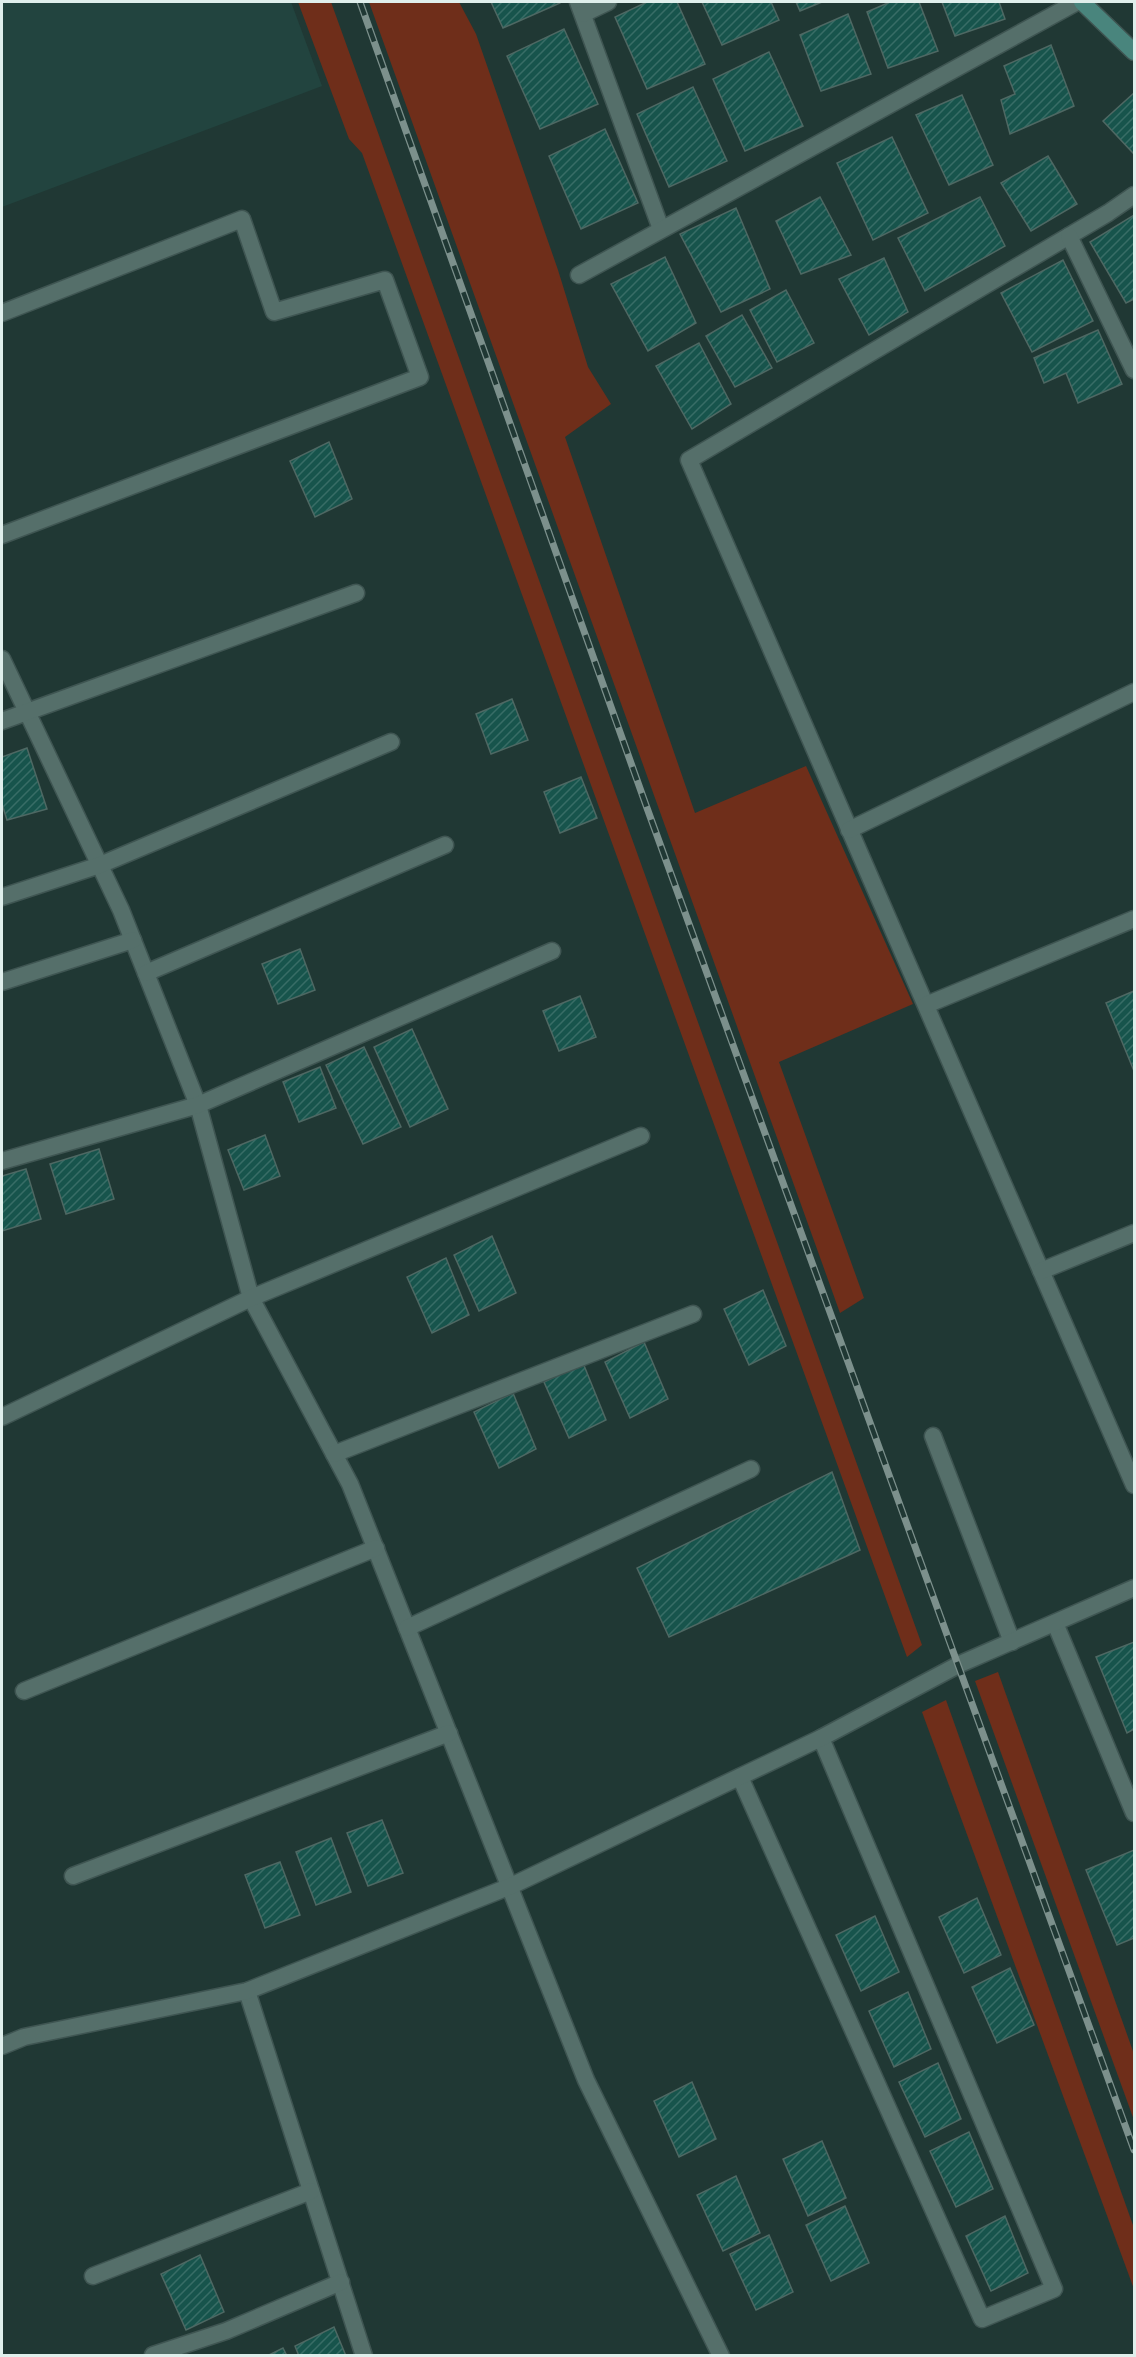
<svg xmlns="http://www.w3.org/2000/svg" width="1136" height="2357" font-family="'IBM Plex Sans',sans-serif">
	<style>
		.built { fill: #22443f }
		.grass { fill: #6f2e1a }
		.building { fill: url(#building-hatch); stroke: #4e6863; stroke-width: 1.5 }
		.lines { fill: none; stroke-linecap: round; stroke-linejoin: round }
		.minor-casing { stroke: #3f5552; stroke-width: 19 }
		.secondary-casing { stroke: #3f5552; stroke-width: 19 }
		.minor { stroke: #556f6a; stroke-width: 16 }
		.secondary { stroke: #49857d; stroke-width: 16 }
		.rail-casing { stroke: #7c908c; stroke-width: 7 }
		.rail { stroke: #203834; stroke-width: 4.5; stroke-dasharray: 14; stroke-linecap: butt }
	</style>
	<defs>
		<pattern id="building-hatch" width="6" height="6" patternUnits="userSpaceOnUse" patternTransform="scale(1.5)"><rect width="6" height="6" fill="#17544c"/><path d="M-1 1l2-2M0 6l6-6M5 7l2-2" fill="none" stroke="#386d66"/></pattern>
	</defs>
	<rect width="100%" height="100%" fill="#203834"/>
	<!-- built -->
	<polygon class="built" points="2,2 291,2 322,86 2,207"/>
	<!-- grass -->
	<g class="grass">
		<polygon points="298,2 331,2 922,1645 907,1657 362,153 349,139"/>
		<polygon points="369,2 459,2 476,34 558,270 588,367 611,404 565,437 695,813 806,766 913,1004 779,1062 864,1298 840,1313"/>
		<polygon points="998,1672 1134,2054 1134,2120 975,1681"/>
		<polygon points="946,1700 1134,2228 1134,2289 922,1712"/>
	</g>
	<!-- building -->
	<g class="building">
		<polygon points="491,2 560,2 560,3 503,28"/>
		<polygon points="647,2 677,2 705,64 647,89 615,17"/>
		<polygon points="702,2 771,2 779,20 722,45"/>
		<polygon points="796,2 822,2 800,11"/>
		<polygon points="890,2 919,2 938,51 888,68 867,12"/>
		<polygon points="942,2 999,2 1005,19 955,36"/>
		<polygon points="848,14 871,74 821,91 800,35"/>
		<polygon points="564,29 598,104 540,129 507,56"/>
		<polygon points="1051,45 1074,106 1010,134 1001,100 1015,94 1004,66"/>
		<polygon points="769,52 803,126 745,151 713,79"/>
		<polygon points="693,87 727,161 669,187 637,114"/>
		<polygon points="1134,93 1134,154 1103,121"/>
		<polygon points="962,95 993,165 949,185 916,115"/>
		<polygon points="605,129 638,203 581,229 549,156"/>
		<polygon points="892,137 928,213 873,240 837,163"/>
		<polygon points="1048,156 1077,204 1031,231 1001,183"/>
		<polygon points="820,197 851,255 801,274 776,221"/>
		<polygon points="980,197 1005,246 925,291 898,238"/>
		<polygon points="736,208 770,289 721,312 680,234"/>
		<polygon points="1134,215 1134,299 1126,303 1090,242"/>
		<polygon points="665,257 696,323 648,351 611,284"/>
		<polygon points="884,258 908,312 869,335 839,279"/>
		<polygon points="1063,260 1093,321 1032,352 1001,293"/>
		<polygon points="786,290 814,343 777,362 750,310"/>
		<polygon points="742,315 772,368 735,387 706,336"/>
		<polygon points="1098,330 1122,384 1078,403 1066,373 1044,383 1034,358"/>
		<polygon points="699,343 731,404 692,429 656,366"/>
		<polygon points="329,442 352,499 315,517 290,461"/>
		<polygon points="512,699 528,740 491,754 476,714"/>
		<polygon points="27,748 47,809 7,820 2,804 2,757"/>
		<polygon points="581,777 597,818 560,833 544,792"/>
		<polygon points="300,949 315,990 278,1004 262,964"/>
		<polygon points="1134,991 1134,1071 1106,1003"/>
		<polygon points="580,996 596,1037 559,1051 543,1011"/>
		<polygon points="412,1029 448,1109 410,1127 374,1047"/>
		<polygon points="364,1047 401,1127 363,1144 326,1065"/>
		<polygon points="320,1067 336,1108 299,1122 283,1082"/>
		<polygon points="265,1135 280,1176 244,1190 228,1150"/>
		<polygon points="99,1149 114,1199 66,1214 50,1164"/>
		<polygon points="26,1169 41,1219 2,1231 2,1176"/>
		<polygon points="492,1236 516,1293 479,1311 454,1255"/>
		<polygon points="446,1258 469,1315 432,1333 407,1277"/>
		<polygon points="763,1290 786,1346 749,1365 724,1309"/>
		<polygon points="644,1342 668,1399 630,1418 605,1362"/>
		<polygon points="583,1363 606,1420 569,1438 544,1382"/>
		<polygon points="513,1393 536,1449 499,1468 474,1412"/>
		<polygon points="832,1472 860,1550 669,1637 637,1568"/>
		<polygon points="1134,1642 1134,1729 1127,1733 1096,1657"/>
		<polygon points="382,1820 403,1873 368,1886 347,1833"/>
		<polygon points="331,1838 351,1892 316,1905 296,1852"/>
		<polygon points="1134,1850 1134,1938 1117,1945 1086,1870"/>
		<polygon points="280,1862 300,1915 265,1928 245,1875"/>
		<polygon points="977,1898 1001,1955 964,1973 939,1917"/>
		<polygon points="875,1916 899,1972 861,1991 836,1935"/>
		<polygon points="1010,1968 1034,2025 997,2043 972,1987"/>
		<polygon points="908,1992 931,2049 894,2067 869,2011"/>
		<polygon points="938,2063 961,2119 925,2137 899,2082"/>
		<polygon points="692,2082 716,2139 679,2157 654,2101"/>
		<polygon points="969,2132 993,2189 956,2207 930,2151"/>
		<polygon points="822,2141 846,2198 808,2216 783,2159"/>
		<polygon points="736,2176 760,2233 723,2251 697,2195"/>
		<polygon points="845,2206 869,2263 831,2281 806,2225"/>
		<polygon points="1005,2216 1028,2273 991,2291 966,2236"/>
		<polygon points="769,2235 793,2292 756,2310 730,2254"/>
		<polygon points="200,2255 224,2312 186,2330 161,2274"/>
		<polygon points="334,2327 346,2356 299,2356 295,2346"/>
		<polygon points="283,2348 287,2356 267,2356"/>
	</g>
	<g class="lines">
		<!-- minor casing -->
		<g class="minor-casing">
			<g id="minor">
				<polyline points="578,2 661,229"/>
				<polyline points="583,14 608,2"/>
				<polyline points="1134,195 1108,213 689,460 1134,1485"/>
				<polyline points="1069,236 1134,370"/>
				<polyline points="579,275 1077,2"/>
				<polyline points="2,313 242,219 274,312 385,280 420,377 2,535"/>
				<polyline points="2,659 121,910 198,1105 251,1298 350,1484 586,2080 721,2356"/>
				<polyline points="2,721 356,593"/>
				<polyline points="849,830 1134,692"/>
				<polyline points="2,897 100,865 391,742"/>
				<polyline points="146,973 445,845"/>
				<polyline points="2,982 133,940"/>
				<polyline points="926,1005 1134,919"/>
				<polyline points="2,1161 198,1105 552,951"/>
				<polyline points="1041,1271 1134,1233"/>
				<polyline points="2,1417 251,1298 641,1136"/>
				<polyline points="933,1436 1012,1642"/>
				<polyline points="334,1454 693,1314"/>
				<polyline points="1055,1623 1134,1813"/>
				<polyline points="407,1628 751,1469"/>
				<polyline points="24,1691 376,1548"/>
				<polyline points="740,1777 982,2319 1054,2289 821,1738"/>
				<polyline points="73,1876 449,1733"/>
				<polyline points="247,1991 364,2356"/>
				<polyline points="2,2046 24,2037 247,1991 511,1886 821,1738 960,1664 1134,1588"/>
				<polyline points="93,2276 311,2191"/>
				<polyline points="153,2355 226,2331 341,2282"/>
			</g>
		</g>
		<!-- secondary casing -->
		<g class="secondary-casing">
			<polyline id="secondary" points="1082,2 1134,52"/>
		</g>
		<!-- minor -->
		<use href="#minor" class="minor"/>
		<!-- secondary -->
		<use href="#secondary" class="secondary"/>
		<!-- rail casing -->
		<g class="rail-casing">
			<polyline id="rail" points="360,2 647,808 1134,2150"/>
		</g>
		<!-- rail -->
		<use href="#rail" class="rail"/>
	</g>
	<!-- border -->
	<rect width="1136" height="2357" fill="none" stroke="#e0efec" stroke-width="6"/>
</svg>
